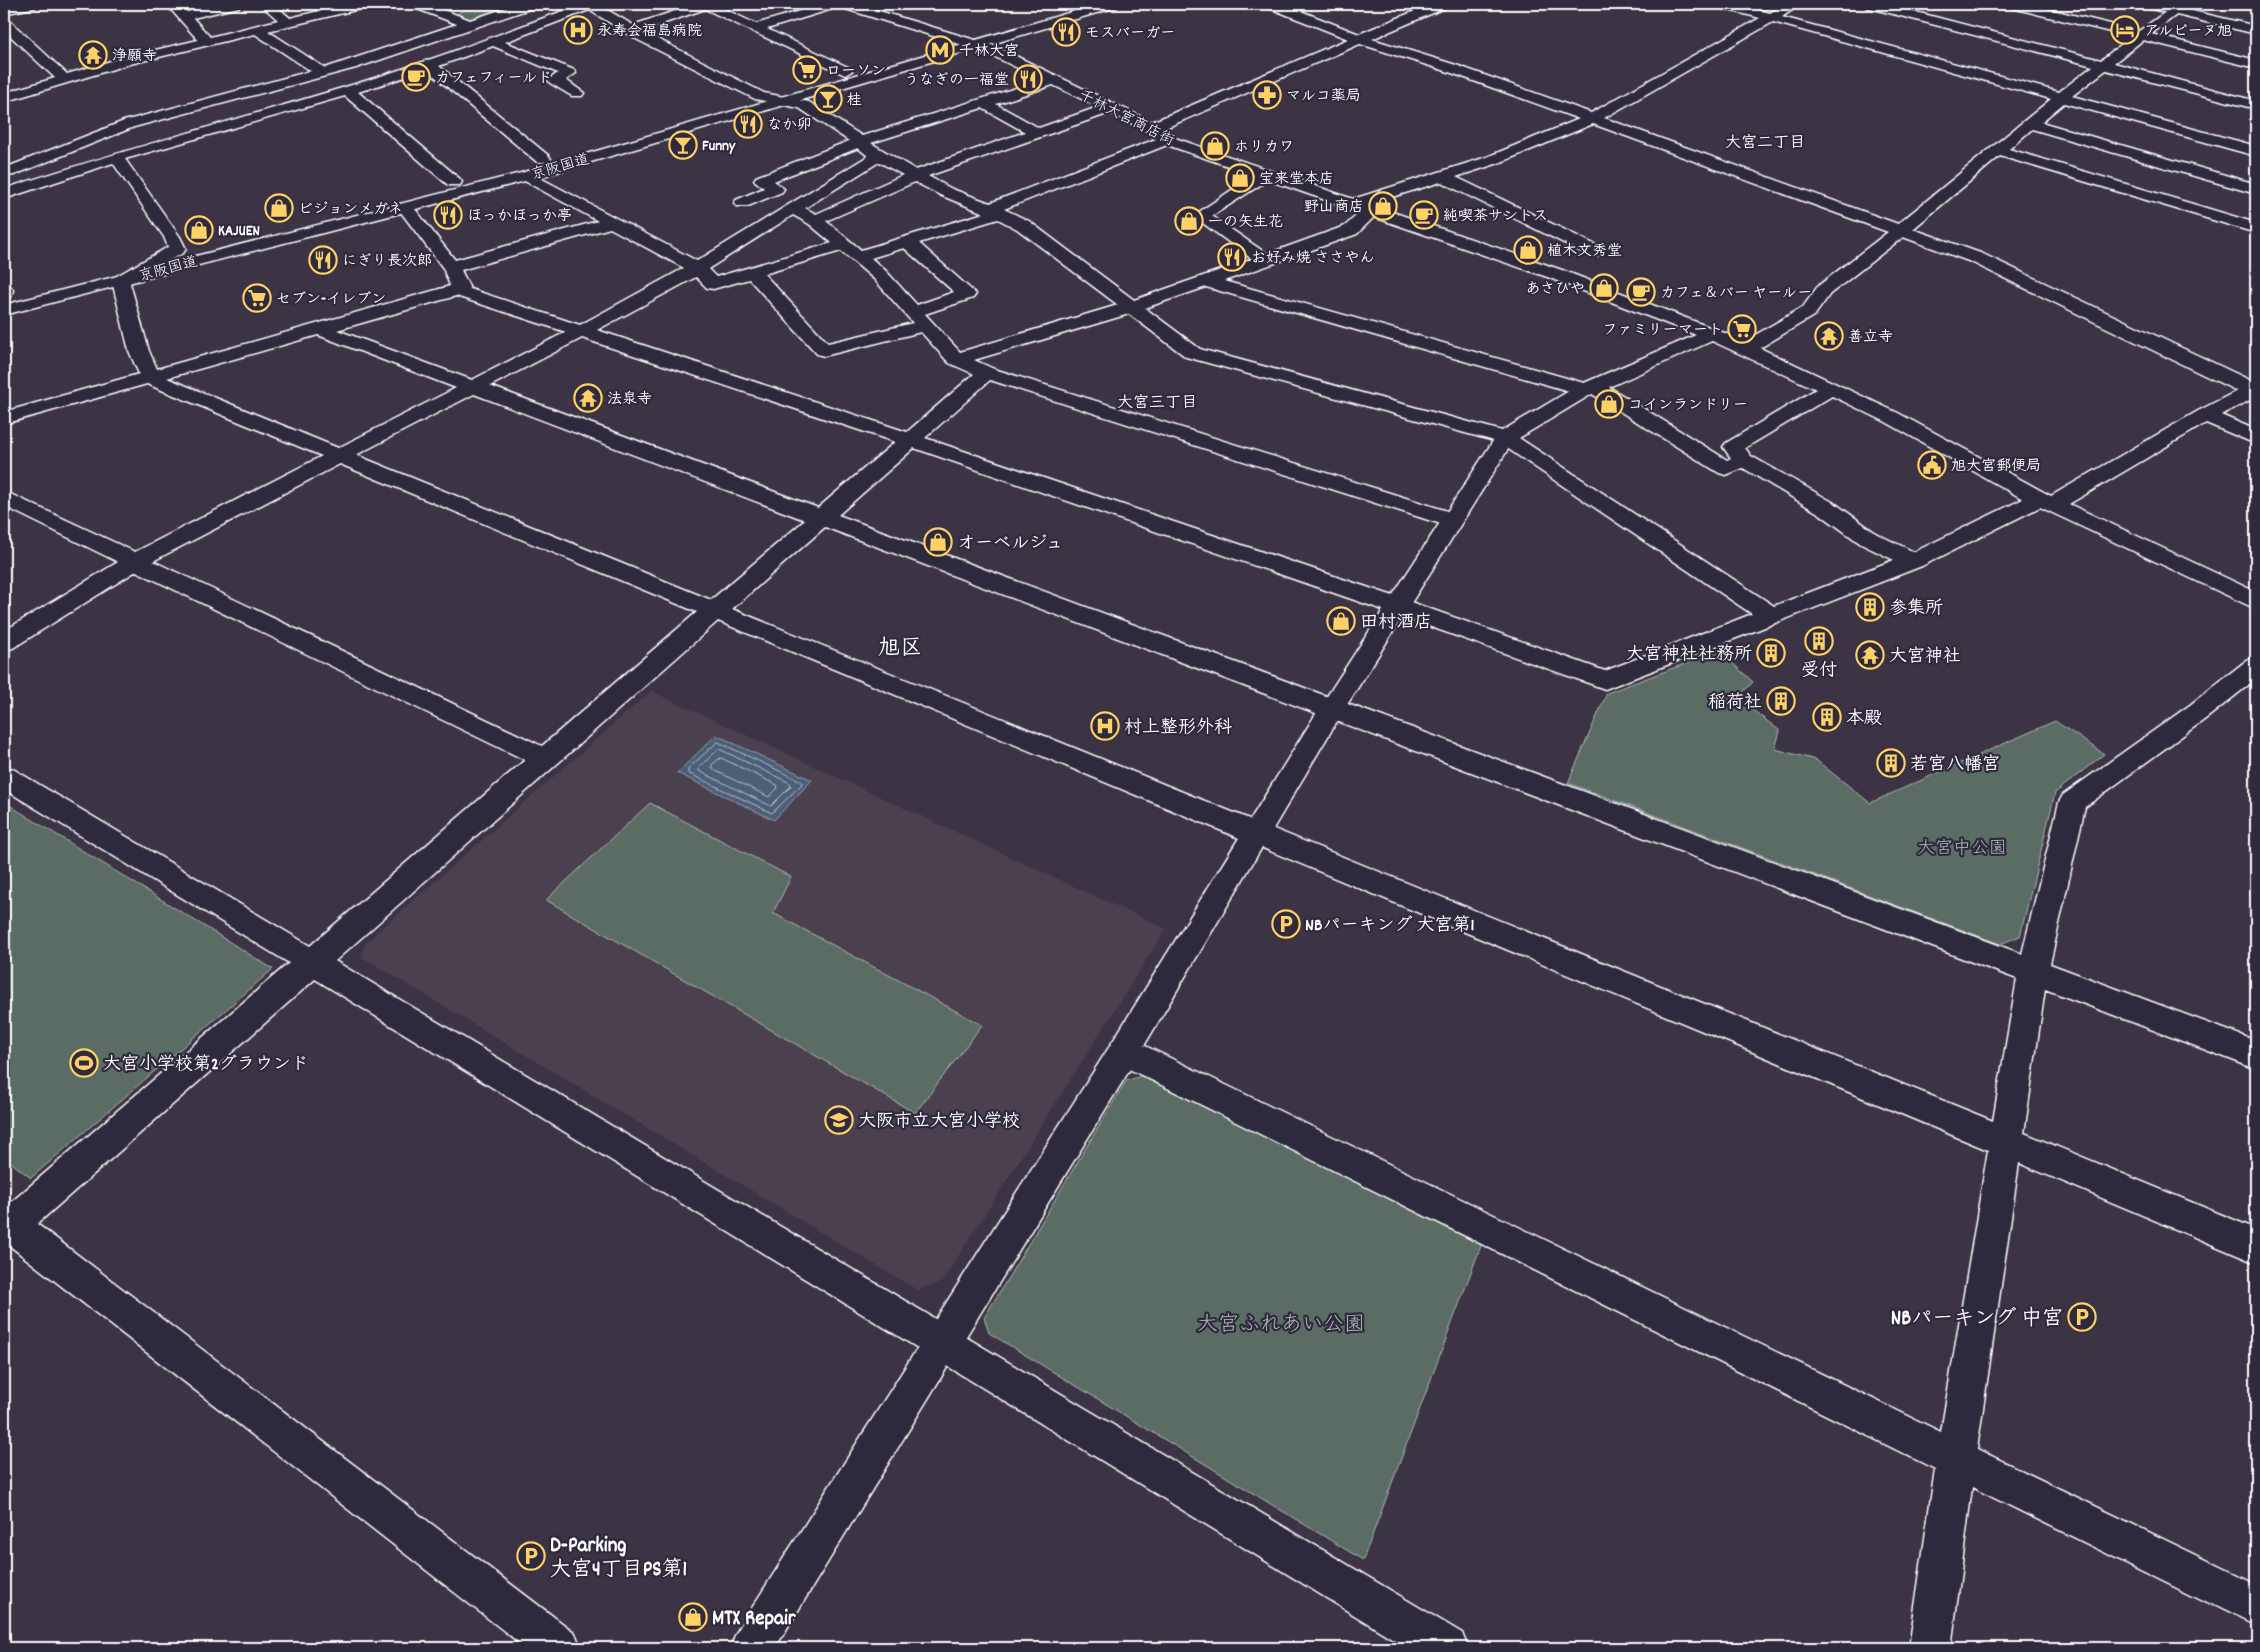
<svg xmlns="http://www.w3.org/2000/svg" width="2260" height="1652" font-family="Dekko,'Klee One',sans-serif">
	<style>
		.built { fill: #4c404d }
		.green { fill: #5a6c64; stroke: #acb6b2 }
		.water { fill: #4c5f77; stroke: #949fad }
		.lines { fill: none; stroke-linecap: round; stroke-linejoin: round }
		.shore { stroke: #b7bfc9; stroke-width: 1 }
		.street-casing { stroke: #fff; stroke-width: 3 }
		.secondary-casing { stroke: #fff; stroke-width: 3 }
		.highway-casing { stroke: #fff; stroke-width: 3 }
		.street { fill: #2f2a3d; fill-rule: evenodd }
		.secondary { fill: #2f2a3d; fill-rule: evenodd }
		.highway { fill: #2f2a3d; fill-rule: evenodd }
		.labels { text-anchor: middle; stroke-width: 4.5; stroke-linejoin: round; paint-order: stroke }
		.far-poi-label { font-size: 15px; font-weight: bold; fill: #fff; stroke: #2f2a3d; text-anchor: start }
		.far-street-label { font-size: 15px; fill: #fff; stroke: #2f2a3d }
		.far-neighbourhood-label { font-size: 16px; font-weight: bold; fill: #fff; stroke: #2f2a3d }
		.poi-label { font-size: 18px; font-weight: bold; fill: #fff; stroke: #2f2a3d; text-anchor: start }
		.park-label { font-size: 18px; fill: #acb6b2; stroke: #2f2a3d }
		.near-poi-label { font-size: 21px; font-weight: bold; fill: #fff; stroke: #2f2a3d; text-anchor: start }
		.near-park-label { font-size: 21px; fill: #acb6b2; stroke: #2f2a3d }
		.district-label { font-size: 22px; font-weight: bold; fill: #fff; stroke: #2f2a3d }
	</style>
	<rect width="100%" height="100%" fill="#3c3444"/>
	<filter id="ink" filterUnits="userSpaceOnUse"><feTurbulence type="fractalNoise" baseFrequency=".02" numOctaves="2"/><feDisplacementMap in="SourceGraphic" scale="10" xChannelSelector="R" yChannelSelector="G"/><feConvolveMatrix kernelMatrix="1 2 1 2 8 2 1 2 1" color-interpolation-filters="sRGB"/></filter>
	<g filter="url(#ink)">
		<!-- built -->
		<polygon class="built" points="651,691 1166,929 942,1282 917,1290 362,957 364,944"/>
		<!-- green -->
		<g class="green">
			<polygon points="480,4 523,4 473,22 453,15"/>
			<polygon points="1719,651 1753,682 1737,698 1780,731 1775,749 1816,760 1870,803 2055,721 2104,754 2055,793 2020,936 2000,944 1568,783 1607,693"/>
			<polygon points="4,802 273,969 31,1178 4,1157"/>
			<polygon points="650,803 791,877 773,913 982,1025 915,1113 546,900"/>
			<polygon points="1141,1076 1482,1243 1363,1560 989,1333 984,1318 1126,1081"/>
		</g>
		<!-- water -->
		<polygon class="water" points="716,735 812,780 774,820 677,773"/>
		<g class="lines">
			<!-- shore -->
			<g class="shore">
				<polygon points="718,742 801,781 802,784 772,813 688,773 688,769"/>
				<polygon points="719,749 790,783 791,786 771,806 699,771 699,768"/>
				<polygon points="721,758 777,785 778,788 769,797 712,769 712,765"/>
			</g>
			<!-- street casing -->
			<g class="street-casing">
				<g id="street">
					<polygon points="15,4 37,4 36,7 4,14 4,6"/>
					<polygon points="166,4 179,4 187,12 219,4 240,4 239,7 193,18 210,37 278,20 260,4 274,4 290,18 348,4 369,4 368,7 268,31 325,68 457,24 412,7 411,4 428,4 470,20 518,4 536,4 535,7 356,68 134,127 14,175 4,176 4,164 10,166 124,121 311,71 255,34 130,64 4,102 4,93 55,78 4,30 4,19 9,20 67,74 121,58 198,40"/>
					<path d="M582 4H600L599 5 633 25 696 4H714L756 24 823 4H856L995 46 1152 122 1348 39 1267 7 1266 4H1283L1359 34 1432 4H1448L1447 7 1372 39 1456 65 1591 113 1760 18 1717 7 1716 4H1736L1770 13 1786 4H1801L1782 17 2059 92 2093 66 1866 7 1865 4H1885L2101 60 2131 37 2008 7 2007 4H2028L2139 31 2174 6 2179 7 2180 10 2179 13 2151 34 2256 60V68L2143 40 2114 63 2256 101V109L2106 70 2072 96 2256 146V156L2064 103 2041 122 2256 184V194L2032 129 2009 149 2256 223V233L2000 156 1913 229 1983 254 2256 383V397L2221 415 2256 430V444L2206 423 2069 504 2256 592V609L2040 507 1922 566 1605 689 1389 612 914 448 838 515 2022 954 2059 802 2063 795 2190 705 2247 660 2256 657V679L2208 717 2085 807 2050 964 2256 1041V1069L2045 989 2024 1133 2256 1229V1263L2019 1163 1977 1449 2256 1584V1627L1972 1487 1951 1648H1909L1935 1469 1113 1061 1108 1051 1113 1041 1124 1037 1135 1041 1941 1432 1988 1150 718 621 335 961 1462 1633 1468 1648H1408L315 979 37 1224 575 1633 581 1648H526L10 1246 4 1248V1203L8 1205 289 963 4 789V766L13 769 310 946 525 760 136 571 13 648 4 650V631L118 562 4 506V491L135 552 322 456 147 384 4 424V412L139 374 129 351 112 281 115 277 168 247 164 237 113 163 4 199V189C116 152 229 122 342 88 424 64 502 33 582 4ZM839 7 985 52 1042 80 862 136 809 102 764 93 642 31 705 9 845 75 852 71 850 68 767 29ZM589 10 638 40 755 99 799 108 849 141 756 177 754 180 764 188 736 200 734 203 736 206H748L782 192 784 189 774 181 858 148 868 156 697 261 527 171 519 176 521 179 598 221 455 260 411 204H399L397 207 443 268 450 286 157 369 149 351 130 283 183 253 186 249 180 237 125 159 345 96 448 185H460L462 182 460 179 358 92 427 70 537 162H549L551 159 549 156 439 66 493 46 558 73 548 80 550 83 572 96H582L584 93 566 80 576 73 574 70 505 42ZM1773 22 2051 99 1898 224 1604 118ZM1360 44 1446 71 1579 119 1487 157 1353 199 1172 137 1163 129ZM1053 85 1098 107 1039 128 996 104ZM982 108 1025 132 916 170 871 143ZM1110 113 1147 131 1156 139 990 203 952 189 928 176ZM1593 124 1888 232 1818 286 1803 307 1745 341 1562 270 1369 204 1441 182 1588 255H1600L1603 251 1600 247 1456 177 1499 163ZM1167 145 1254 175 1193 216 1252 259 1134 300 1029 221 1004 209ZM879 162 903 175 816 214 805 208ZM1268 180 1360 212 1345 226 1267 254 1212 216ZM915 182 940 195 984 213 861 250 826 221ZM793 215 809 224 832 243 716 277 708 269ZM1374 217 1550 278 1696 335 1584 383 1224 281 1357 234ZM998 219 1017 229 1118 305 960 352 925 314 973 298 976 294 919 243ZM610 228 684 268 580 325 470 289 461 270ZM1903 237 1971 262 2237 391 2198 411 2051 496 1898 413 1760 348 1815 315 1830 294ZM904 248 954 292 917 305 886 271 871 258ZM841 251 874 279 913 323 828 343 764 274ZM696 277 707 288 713 289 749 279 817 354 824 356 921 332 949 363 974 374 907 432 597 330ZM1206 287 1569 391 1502 431 1200 349 1145 308ZM456 296 566 332 472 380 337 330ZM1129 314 1186 357 1498 442 1752 614 1605 671 1405 600 925 438 990 380 1444 525 1452 527 1460 525 1463 520 1460 515 994 369 974 360ZM318 335 456 388 338 448 167 378ZM582 338 895 442 818 508 490 386ZM1712 341 1816 389 1726 443 1723 447 1731 458 1727 460 1609 387ZM474 394 805 520 711 600 356 455ZM1592 394 1719 473 1726 475 1743 468 1820 514 1861 544 1894 560 1774 606 1519 438ZM1832 396 1884 421 2023 499 1914 552 1877 534 1836 504 1751 456 1745 448ZM340 464 697 612 542 746 153 561ZM825 527 2017 979 1993 1121 732 609Z"/>
					<polygon points="4,285 10,286 13,290 11,297 4,298"/>
				</g>
			</g>
			<!-- secondary casing -->
			<g class="secondary-casing">
				<g id="secondary">
					<polygon points="2142,4 2163,4 2256,26 2256,34 2143,7"/>
					<polygon points="1505,432 1512,434 1515,438 1340,716 1135,1061 775,1648 730,1648 736,1633 1113,1041 1322,704 1495,438 1498,434"/>
				</g>
			</g>
			<!-- highway casing -->
			<g class="highway-casing">
				<polygon id="highway" points="1099,4 1118,4 1117,7 533,179 4,315 4,305 521,173"/>
			</g>
			<!-- street -->
			<use href="#street" class="street"/>
			<!-- secondary -->
			<use href="#secondary" class="secondary"/>
			<!-- highway -->
			<use href="#highway" class="highway"/>
		</g>
	</g>
	<!-- icons -->
	<defs>
		<g id="hospital-ring" transform="scale(1.4375)"><circle r="9.5" fill="#2f2a3d" stroke="#ffd166" stroke-width="1.5"/><path d="M-5-5h3v3.5h4V-5h3V5h-3V1.5h-4V5h-3Z" fill="#ffd166"/></g>
		<g id="hotel-ring" transform="scale(1.4375)"><circle r="9.5" fill="#2f2a3d" stroke="#ffd166" stroke-width="1.5"/><path d="M-6-4.5h1.5V1H6V5H4.5V3h-9V5H-6ZM-4 0a1.8 1.8 0 1 1 3.6 0ZM.5 0V-2.5h3Q6-2.5 6 0Z" fill="#ffd166"/></g>
		<g id="restaurant-ring" transform="scale(1.4375)"><circle r="9.5" fill="#2f2a3d" stroke="#ffd166" stroke-width="1.5"/><path d="M-5-6h1v4h1v-4h1v4h1v-4h1v5L-1.5 .5V6h-2V.5L-5-1ZM5-6V6H3V1.5H1.5Q1.5-4 5-6Z" fill="#ffd166"/></g>
		<g id="metro-ring" transform="scale(1.4375)"><circle r="9.5" fill="#2f2a3d" stroke="#ffd166" stroke-width="1.5"/><path d="M-5.5 5V-5H-3L0 0L3-5H5.5V5H3V-.5L0 4L-3-.5V5Z" fill="#ffd166"/></g>
		<g id="temple-ring" transform="scale(1.4375)"><circle r="9.5" fill="#2f2a3d" stroke="#ffd166" stroke-width="1.5"/><path d="M0-6L5-2H3V0L6.5 2.5H4V6H1.5V3h-3V6H-4V2.5H-6.5L-3 0V-2H-5Z" fill="#ffd166"/></g>
		<g id="supermarket-ring" transform="scale(1.4375)"><circle r="9.5" fill="#2f2a3d" stroke="#ffd166" stroke-width="1.5"/><path d="M-6-5.5h2.5l.6 2H6L4.5 2H-2.5L-4.4-4H-6ZM-1.5 3.2a1.3 1.3 0 1 0 .1 0ZM3 3.2a1.3 1.3 0 1 0 .1 0Z" fill="#ffd166"/></g>
		<g id="cafe-ring" transform="scale(1.4375)"><circle r="9.5" fill="#2f2a3d" stroke="#ffd166" stroke-width="1.5"/><path d="M-5.5-4.5H6V0H3Q3 3.5 0 3.5H-2.5Q-5.5 3.5-5.5 0ZM3-3.2v2h1.7v-2ZM-6 4.5H4V6H-6Z" fill="#ffd166"/></g>
		<g id="pharmacy-ring" transform="scale(1.4375)"><circle r="9.5" fill="#2f2a3d" stroke="#ffd166" stroke-width="1.5"/><path d="M-2-6h4v4h4v4h-4v4h-4v-4h-4v-4h4Z" fill="#ffd166"/></g>
		<g id="bar-ring" transform="scale(1.4375)"><circle r="9.5" fill="#2f2a3d" stroke="#ffd166" stroke-width="1.5"/><path d="M-6-5H6L.8 .8V4.5H3.5V6h-7V4.5H-.8V.8Z" fill="#ffd166"/></g>
		<g id="shop-ring" transform="scale(1.4375)"><circle r="9.5" fill="#2f2a3d" stroke="#ffd166" stroke-width="1.5"/><path d="M-5-2.5h2.3a2.7 3.5 0 0 1 5.4 0H5L5.5 6h-11ZM-1.5-2.5h3a1.5 2.3 0 0 0-3 0Z" fill="#ffd166"/></g>
		<g id="civic-ring" transform="scale(1.4375)"><circle r="9.5" fill="#2f2a3d" stroke="#ffd166" stroke-width="1.5"/><path d="M-.6-6.5H3V-4.5H.6V-3L4-1V1h2V6H-6V1h2V-1L-.6-3ZM-1.2 2.5V6h2.4V2.5Z" fill="#ffd166"/></g>
		<g id="building-ring" transform="scale(1.4375)"><circle r="9.5" fill="#2f2a3d" stroke="#ffd166" stroke-width="1.5"/><path d="M-4-6H4V6H1V3H-1V6H-4ZM-2.5-4.3h1.7v1.8h-1.7ZM.8-4.3h1.7v1.8H.8ZM-2.5-1h1.7V.8h-1.7ZM.8-1h1.7V.8H.8Z" fill="#ffd166"/></g>
		<g id="parking-ring" transform="scale(1.4375)"><circle r="9.5" fill="#2f2a3d" stroke="#ffd166" stroke-width="1.5"/><path d="M-3.5-5.5H1a3.5 3.5 0 0 1 0 7H-1V5.5H-3.5ZM-1-3.4V-.6H.8a1.4 1.4 0 0 0 0-2.8Z" fill="#ffd166"/></g>
		<g id="stadium-ring" transform="scale(1.4375)"><circle r="9.5" fill="#2f2a3d" stroke="#ffd166" stroke-width="1.5"/><path d="M0-5a6.5 5 0 1 0 0 10a6.5 5 0 1 0 0-10ZM-3.5-1.8h7v3.6h-7Z" fill="#ffd166"/></g>
		<g id="school-ring" transform="scale(1.4375)"><circle r="9.5" fill="#2f2a3d" stroke="#ffd166" stroke-width="1.5"/><path d="M0-5L7-2L0 1L-7-2ZM-4 1L0 2.5L4 1V4Q0 6-4 4Z" fill="#ffd166"/></g>
	</defs>
	<g fill-rule="evenodd">
		<use href="#hospital-ring" x="578" y="30"/>
		<use href="#hotel-ring" x="2125" y="30"/>
		<use href="#restaurant-ring" x="1066" y="32"/>
		<use href="#metro-ring" x="940" y="50"/>
		<use href="#temple-ring" x="93" y="55"/>
		<use href="#supermarket-ring" x="807" y="70"/>
		<use href="#cafe-ring" x="416" y="77"/>
		<use href="#restaurant-ring" x="1028" y="79"/>
		<use href="#pharmacy-ring" x="1267" y="95"/>
		<use href="#bar-ring" x="828" y="99"/>
		<use href="#restaurant-ring" x="748" y="124"/>
		<use href="#bar-ring" x="683" y="145"/>
		<use href="#shop-ring" x="1215" y="146"/>
		<use href="#shop-ring" x="1240" y="178"/>
		<use href="#shop-ring" x="1383" y="206"/>
		<use href="#shop-ring" x="279" y="208"/>
		<use href="#restaurant-ring" x="448" y="215"/>
		<use href="#cafe-ring" x="1424" y="215"/>
		<use href="#shop-ring" x="1189" y="221"/>
		<use href="#shop-ring" x="199" y="230"/>
		<use href="#shop-ring" x="1528" y="250"/>
		<use href="#restaurant-ring" x="1232" y="257"/>
		<use href="#restaurant-ring" x="323" y="260"/>
		<use href="#shop-ring" x="1604" y="288"/>
		<use href="#cafe-ring" x="1641" y="292"/>
		<use href="#supermarket-ring" x="257" y="298"/>
		<use href="#supermarket-ring" x="1742" y="329"/>
		<use href="#temple-ring" x="1829" y="336"/>
		<use href="#temple-ring" x="588" y="398"/>
		<use href="#shop-ring" x="1609" y="404"/>
		<use href="#civic-ring" x="1932" y="465"/>
		<use href="#shop-ring" x="938" y="542"/>
		<use href="#building-ring" x="1870" y="607"/>
		<use href="#shop-ring" x="1341" y="621"/>
		<use href="#building-ring" x="1819" y="641"/>
		<use href="#building-ring" x="1771" y="653"/>
		<use href="#temple-ring" x="1870" y="655"/>
		<use href="#building-ring" x="1781" y="701"/>
		<use href="#building-ring" x="1827" y="717"/>
		<use href="#hospital-ring" x="1105" y="726"/>
		<use href="#building-ring" x="1891" y="763"/>
		<use href="#parking-ring" x="1286" y="924"/>
		<use href="#stadium-ring" x="84" y="1063"/>
		<use href="#school-ring" x="839" y="1120"/>
		<use href="#parking-ring" x="2082" y="1317"/>
		<use href="#parking-ring" x="531" y="1556"/>
		<use href="#shop-ring" x="693" y="1617"/>
	</g>
	<g class="labels">
		<!-- far-poi labels -->
		<g class="far-poi-label">
			<text x="597" y="35">永寿会福島病院</text>
			<text x="2144" y="35">アルピーヌ旭</text>
			<text x="1085" y="37">モスバーガー</text>
			<text x="959" y="55">千林大宮</text>
			<text x="112" y="60">浄願寺</text>
			<text x="826" y="75">ローソン</text>
			<text x="435" y="82">カフェフィールド</text>
			<text x="1009" y="84" text-anchor="end">うなぎの一福堂</text>
			<text x="1286" y="100">マルコ薬局</text>
			<text x="847" y="104">桂</text>
			<text x="767" y="129">なか卯</text>
			<text x="702" y="150">Funny</text>
			<text x="1234" y="151">ホリカワ</text>
			<text x="1259" y="183">宝来堂本店</text>
			<text x="1364" y="211" text-anchor="end">野山商店</text>
			<text x="298" y="213">ビジョンメガネ</text>
			<text x="467" y="220">ほっかほっか亭</text>
			<text x="1443" y="220">純喫茶サントス</text>
			<text x="1208" y="226">一の矢生花</text>
			<text x="218" y="235">KAJUEN</text>
			<text x="1547" y="255">植木文秀堂</text>
			<text x="1251" y="262">お好み焼 ささやん</text>
			<text x="342" y="265">にぎり長次郎</text>
			<text x="1585" y="293" text-anchor="end">あさひや</text>
			<text x="1660" y="297">カフェ＆バー ヤールー</text>
			<text x="276" y="303">セブン-イレブン</text>
			<text x="1723" y="334" text-anchor="end">ファミリーマート</text>
			<text x="1848" y="341">善立寺</text>
			<text x="607" y="403">法泉寺</text>
			<text x="1628" y="409">コインランドリー</text>
			<text x="1951" y="470">旭大宮郵便局</text>
		</g>
		<!-- far-street labels -->
		<g class="far-street-label">
			<text transform="translate(1127 117) rotate(27)" y="5">千林大宮商店街</text>
			<text transform="translate(560 166) rotate(-16)" y="5">京阪国道</text>
			<text transform="translate(168 268) rotate(-15)" y="5">京阪国道</text>
		</g>
		<!-- far-neighbourhood labels -->
		<g class="far-neighbourhood-label">
			<text x="1765" y="147">大宮二丁目</text>
			<text x="1157" y="407">大宮三丁目</text>
		</g>
		<!-- poi labels -->
		<g class="poi-label">
			<text x="957" y="548">オーベルジュ</text>
			<text x="1889" y="613">参集所</text>
			<text x="1360" y="627">田村酒店</text>
			<text x="1752" y="659" text-anchor="end">大宮神社社務所</text>
			<text x="1889" y="661">大宮神社</text>
			<text x="1819" y="675" text-anchor="middle">受付</text>
			<text x="1762" y="707" text-anchor="end">稲荷社</text>
			<text x="1846" y="723">本殿</text>
			<text x="1124" y="732">村上整形外科</text>
			<text x="1910" y="769">若宮八幡宮</text>
			<text x="1305" y="930">NBパーキング 大宮第1</text>
			<text x="103" y="1069">大宮小学校第2グラウンド</text>
			<text x="858" y="1126">大阪市立大宮小学校</text>
		</g>
		<!-- park labels -->
		<g class="park-label">
			<text x="1962" y="853">大宮中公園</text>
		</g>
		<!-- near-poi labels -->
		<g class="near-poi-label">
			<text x="2063" y="1324" text-anchor="end">NBパーキング 中宮</text>
			<text x="550" y="1551">D-Parking<tspan x="550" dy="24">大宮4丁目PS第1</tspan></text>
			<text x="712" y="1624">MTX Repair</text>
		</g>
		<!-- near-park labels -->
		<g class="near-park-label">
			<text x="1281" y="1330">大宮ふれあい公園</text>
		</g>
		<!-- district labels -->
		<g class="district-label">
			<text x="900" y="654">旭区</text>
		</g>
	</g>
	<!-- margin -->
	<rect width="2260" height="1652" fill="none" stroke="#2f2a3d" stroke-width="20"/>
	<rect x="10" y="10" width="2240" height="1632" fill="none" stroke="#fff" stroke-width="2" filter="url(#ink)"/>
</svg>
